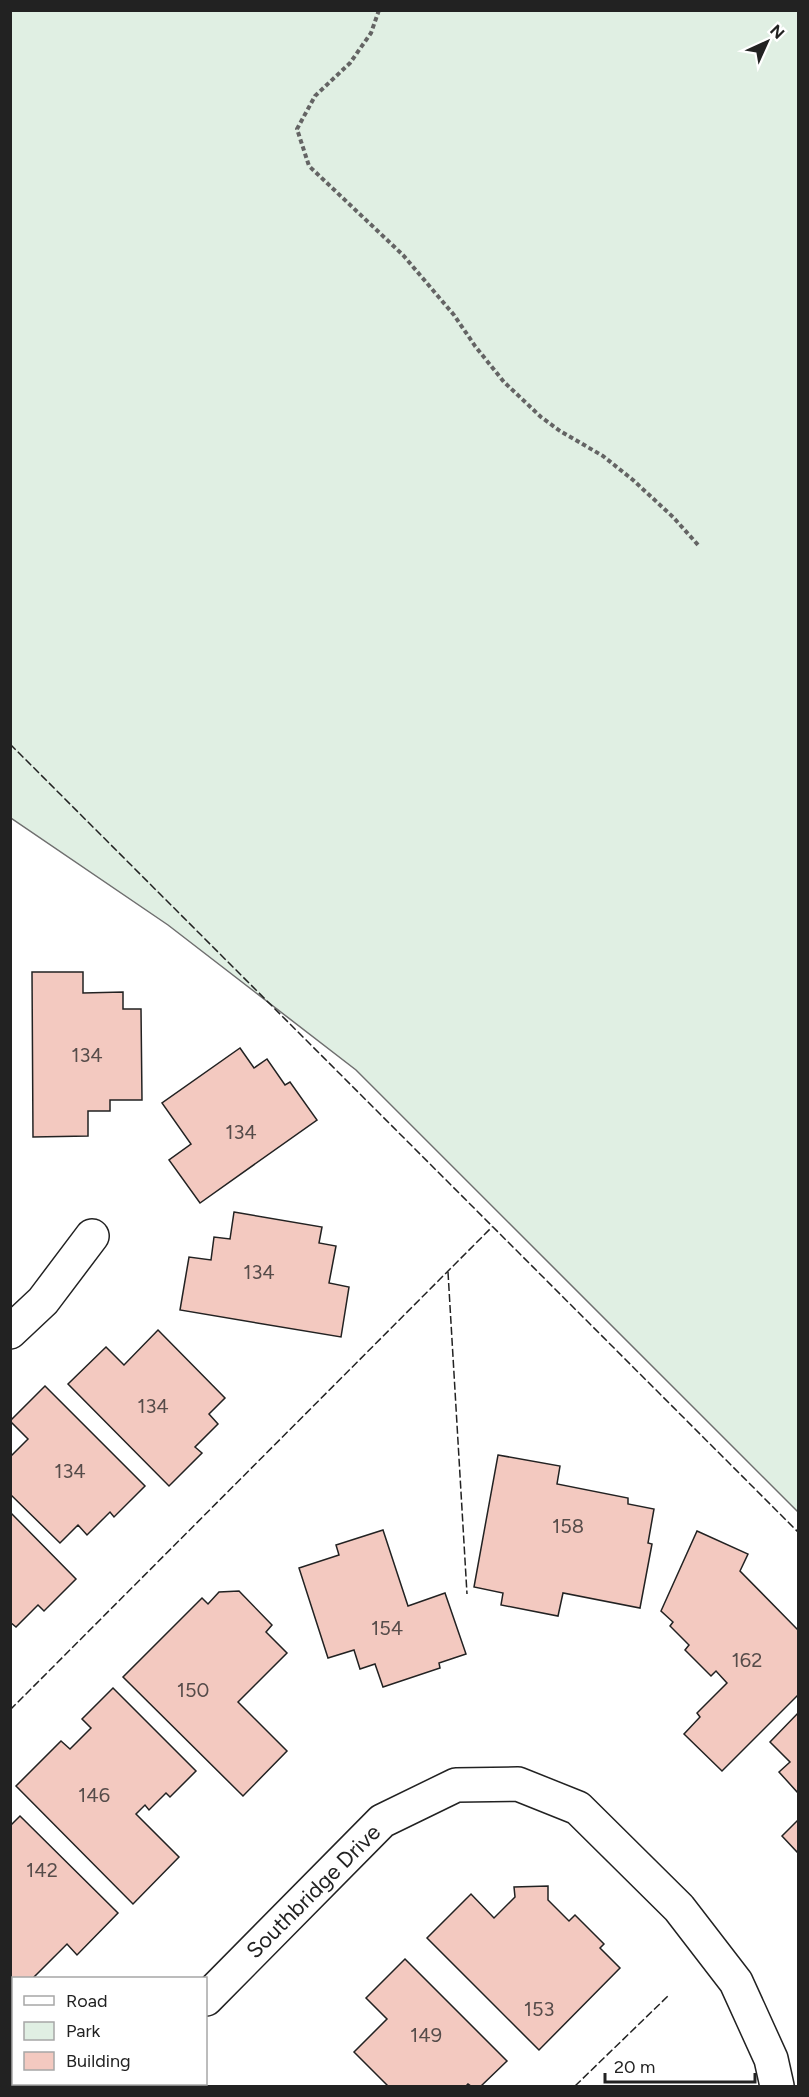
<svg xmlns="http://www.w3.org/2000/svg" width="809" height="2097" font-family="Figtree,sans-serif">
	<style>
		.green { fill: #e0efe3; stroke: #6f6f6f; stroke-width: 1.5 }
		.building { fill: #f3c9c0; stroke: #222; stroke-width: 1.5 }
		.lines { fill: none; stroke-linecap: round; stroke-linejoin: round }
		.street-casing { stroke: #222; stroke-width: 36 }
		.path { stroke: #646464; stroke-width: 4; stroke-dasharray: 4.5 3; stroke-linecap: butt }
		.street { stroke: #fff; stroke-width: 33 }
		.fence { stroke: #222; stroke-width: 1.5; stroke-dasharray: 8 3; stroke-linecap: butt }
		.labels { text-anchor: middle; stroke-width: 4.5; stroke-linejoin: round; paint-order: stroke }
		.number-label { font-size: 20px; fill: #564c4a }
		.street-label { font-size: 22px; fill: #222; stroke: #fff }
	</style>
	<rect width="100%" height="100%" fill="#fff"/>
	<!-- green -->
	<polygon class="green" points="10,11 798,11 798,1512 356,1070 168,925 11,818"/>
	<!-- building -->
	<g class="building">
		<polygon points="32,972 83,972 83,993 123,992 123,1009 141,1009 142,1100 110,1100 110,1111 88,1111 88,1136 33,1137"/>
		<polygon points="240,1048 254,1068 267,1059 285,1085 290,1082 317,1120 200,1203 169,1160 191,1144 162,1103"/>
		<polygon points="234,1212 322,1227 319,1243 336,1246 329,1283 349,1287 341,1337 180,1310 189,1257 211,1260 214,1237 230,1239"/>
		<polygon points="158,1330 225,1398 209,1414 218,1424 195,1447 202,1453 169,1486 68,1384 106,1347 124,1365"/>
		<polygon points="45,1386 145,1486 114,1517 110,1512 87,1535 78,1525 60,1543 10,1494 10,1457 28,1439 10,1421"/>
		<polygon points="498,1455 560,1466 557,1484 628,1498 628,1504 654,1509 648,1543 652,1544 640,1608 563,1593 558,1616 501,1605 503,1593 474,1587"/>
		<polygon points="10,1512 76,1579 44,1611 38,1605 16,1627 10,1622"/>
		<polygon points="383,1530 408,1606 445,1593 466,1654 439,1663 440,1668 383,1687 375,1664 360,1669 354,1650 328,1658 299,1568 339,1555 336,1545"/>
		<polygon points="697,1531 748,1554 740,1571 798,1630 798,1695 722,1771 684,1734 700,1717 697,1713 727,1683 716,1671 711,1676 685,1650 689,1645 670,1626 673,1622 661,1611"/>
		<polygon points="239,1591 272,1625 266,1632 287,1653 238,1702 287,1751 243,1796 123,1677 202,1598 208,1604 219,1592"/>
		<polygon points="113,1688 196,1771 170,1797 166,1793 149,1810 145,1805 136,1814 179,1857 133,1904 16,1786 61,1741 70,1749 91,1728 82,1719"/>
		<polygon points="798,1713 798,1793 779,1772 790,1762 770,1742"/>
		<polygon points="20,1816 118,1913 77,1955 67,1944 33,1978 14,1978 14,1992 10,1989 10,1826"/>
		<polygon points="798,1820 798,1853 782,1836"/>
		<polygon points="548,1886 548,1900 569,1921 575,1915 604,1944 600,1948 620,1968 539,2050 427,1938 471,1894 494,1918 515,1897 514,1887"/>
		<polygon points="405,1959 507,2061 481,2086 471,2086 468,2084 466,2086 388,2086 354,2052 387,2019 366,1998"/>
	</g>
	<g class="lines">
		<!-- street casing -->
		<g class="street-casing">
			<g id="street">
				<polyline points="10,1332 43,1301 92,1236"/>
				<polyline points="206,1999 382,1821 456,1785 518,1784 578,1808 679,1908 736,1982 771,2059 777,2086"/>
				<polyline points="119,2086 122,2084"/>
			</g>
		</g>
		<!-- path -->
		<polyline class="path" points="379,10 371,33 350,63 315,96 297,129 309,166 403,255 454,315 475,346 504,382 541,417 560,431 603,456 633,480 673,517 699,546"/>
		<!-- street -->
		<use href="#street" class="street"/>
		<!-- fence -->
		<g class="fence">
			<polyline points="10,744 798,1532"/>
			<polyline points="448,1272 467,1594"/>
			<polyline points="10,1710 492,1227"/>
			<polyline points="10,2011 14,2014"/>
			<polyline points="575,2086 669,1995"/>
		</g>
	</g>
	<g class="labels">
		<!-- number labels -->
		<g class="number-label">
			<text x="87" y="1062">134</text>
			<text x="241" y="1139">134</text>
			<text x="259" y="1279">134</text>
			<text x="153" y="1413">134</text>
			<text x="70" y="1478">134</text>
			<text x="568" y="1533">158</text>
			<text x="387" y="1635">154</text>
			<text x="747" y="1667">162</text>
			<text x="193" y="1697">150</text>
			<text x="94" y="1802">146</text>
			<text x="42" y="1877">142</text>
			<text x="539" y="2016">153</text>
			<text x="426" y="2042">149</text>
		</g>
		<!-- street labels -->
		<g class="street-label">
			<text transform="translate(313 1891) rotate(-45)" y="8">Southbridge Drive</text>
		</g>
	</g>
	<!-- border -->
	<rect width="809" height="2097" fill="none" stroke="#222222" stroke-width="24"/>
	<!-- legend -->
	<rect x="12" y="1977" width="195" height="108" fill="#ffffff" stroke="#a7a7a7" stroke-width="1.5"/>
	<rect x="24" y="1996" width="30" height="9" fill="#ffffff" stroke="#a7a7a7" stroke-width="1.5"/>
	<text x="66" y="2007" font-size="18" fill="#222222">Road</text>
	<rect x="24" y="2022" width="30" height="18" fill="#e0efe3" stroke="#a7a7a7" stroke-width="1.5"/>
	<text x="66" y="2037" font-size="18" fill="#222222">Park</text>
	<rect x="24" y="2052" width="30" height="18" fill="#f3c9c0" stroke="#a7a7a7" stroke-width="1.5"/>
	<text x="66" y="2067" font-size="18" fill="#222222">Building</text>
	<!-- north arrow -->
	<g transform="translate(767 42) rotate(45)" stroke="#ffffff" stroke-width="4.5" paint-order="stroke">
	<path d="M0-4.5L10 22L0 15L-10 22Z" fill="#222222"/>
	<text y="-9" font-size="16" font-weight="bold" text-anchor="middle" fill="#222222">N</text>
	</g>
	<!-- scale -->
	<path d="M605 2073v9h150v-9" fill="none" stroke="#222222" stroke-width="3"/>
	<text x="614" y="2073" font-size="18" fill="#222222" stroke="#ffffff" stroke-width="4.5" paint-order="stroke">20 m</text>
</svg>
